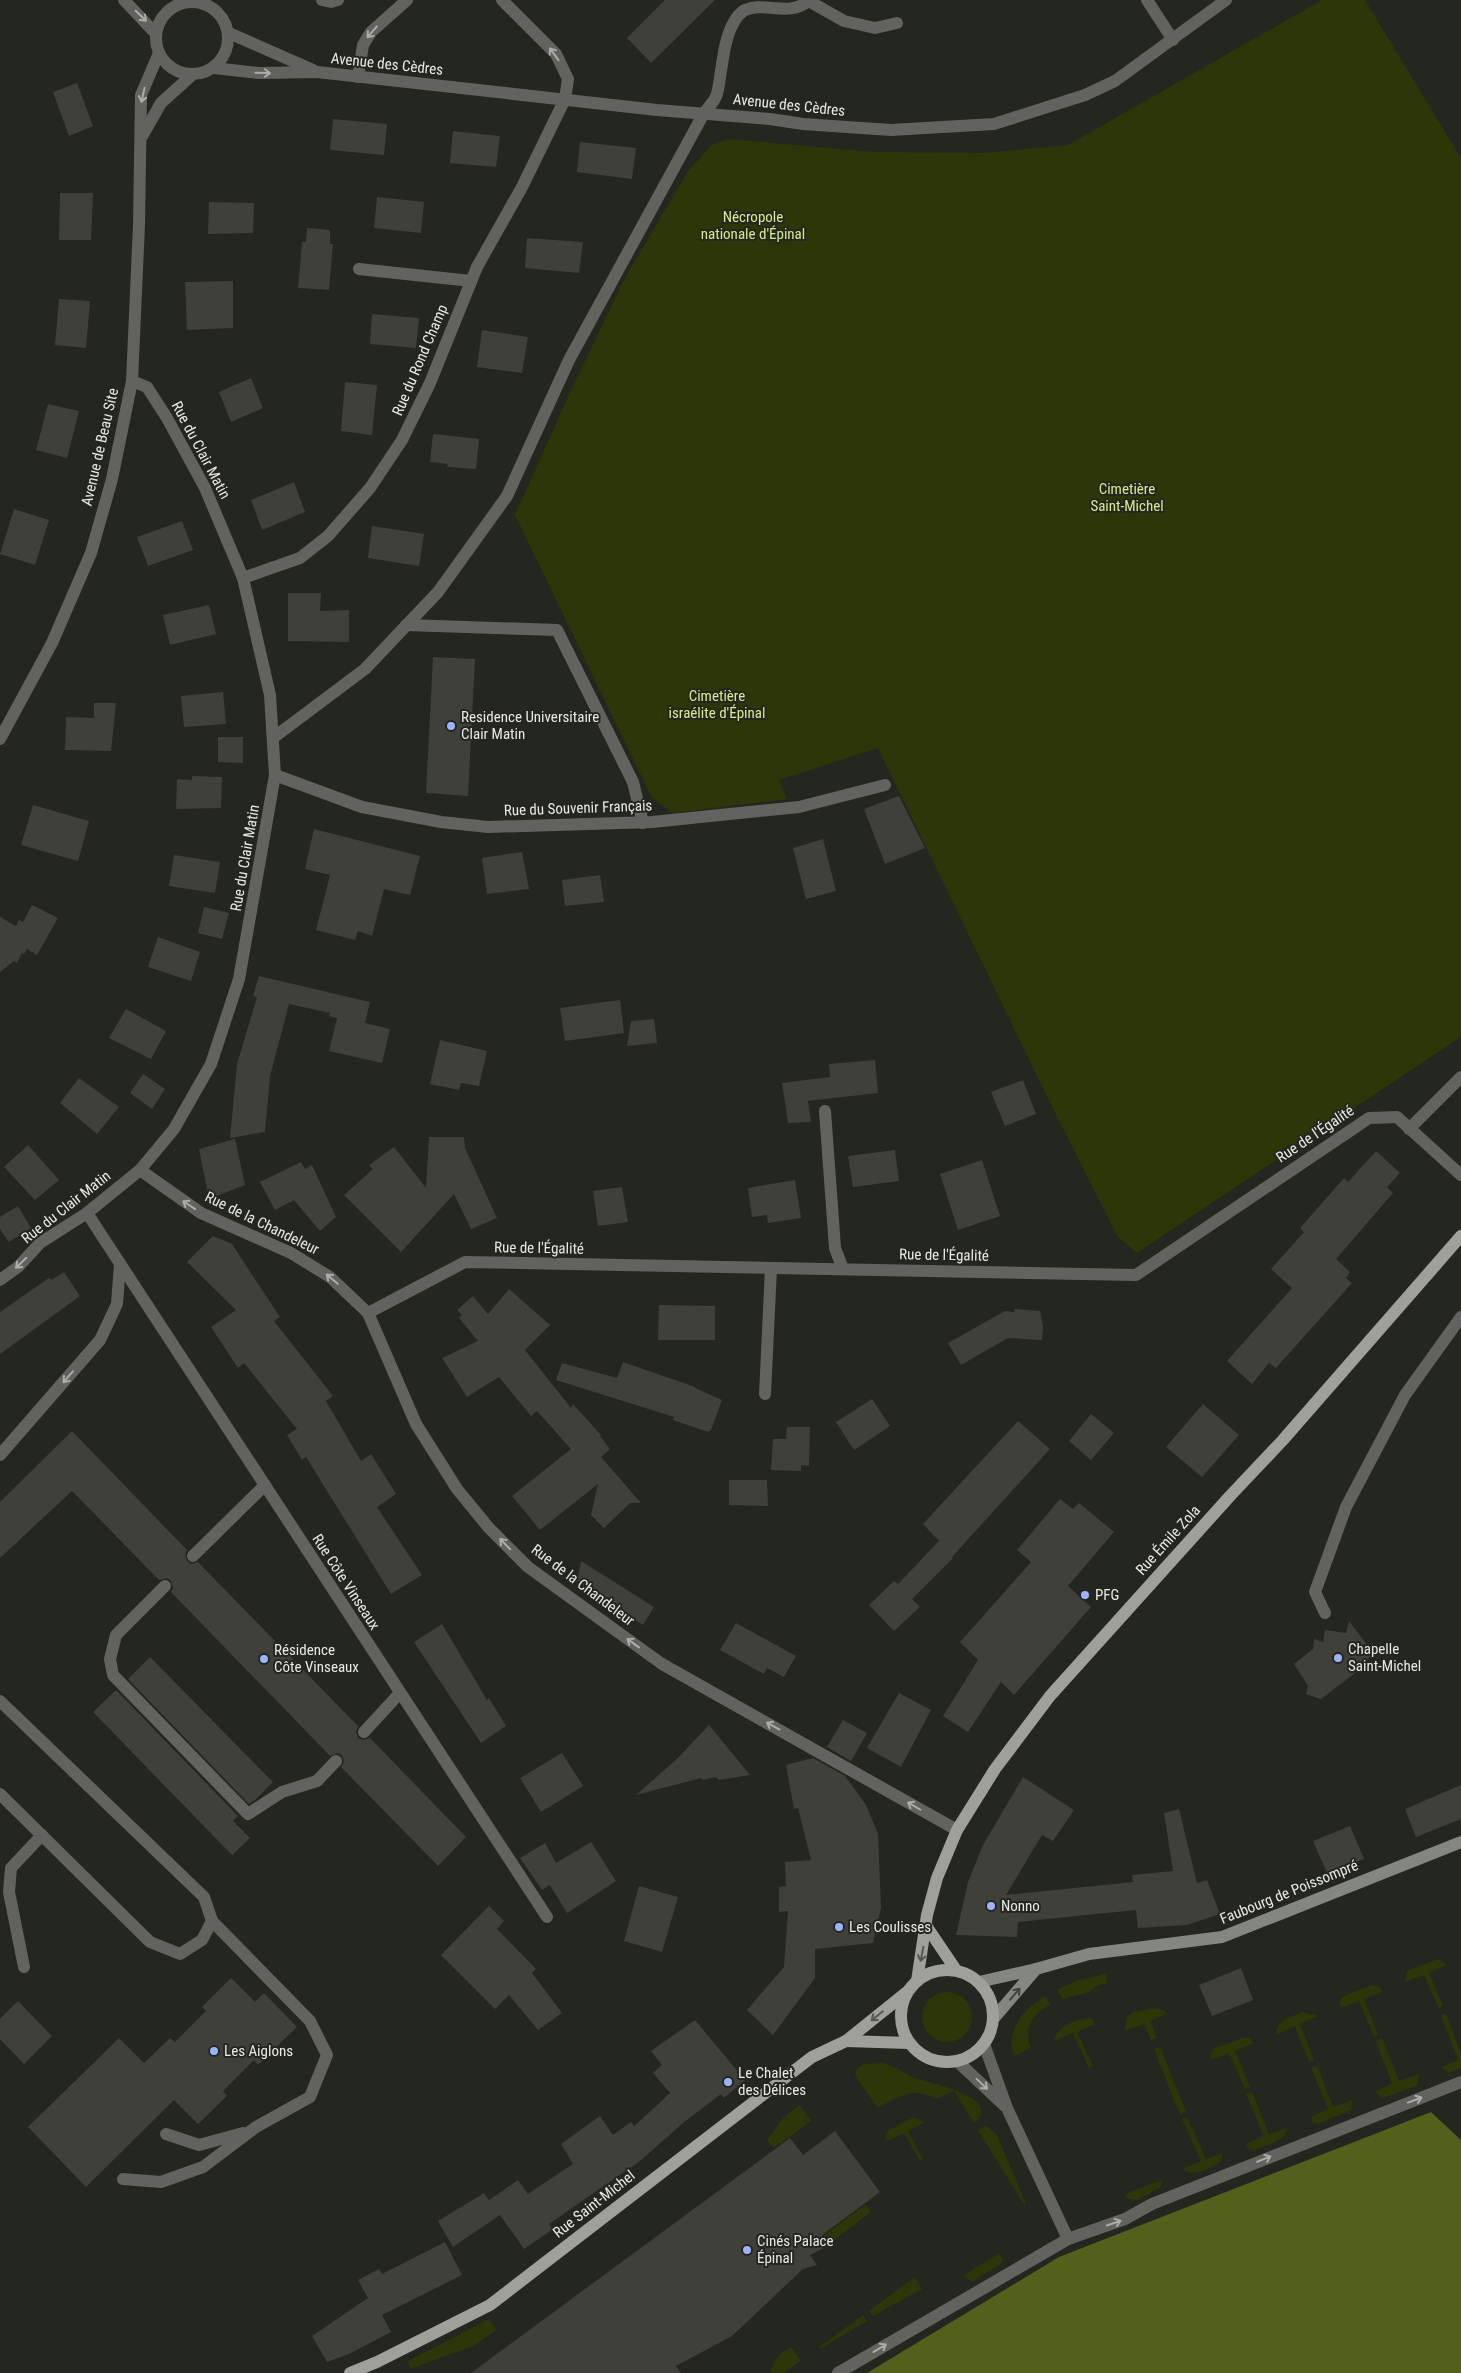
<svg xmlns="http://www.w3.org/2000/svg" width="1461" height="2373" font-family="'Roboto Condensed',sans-serif">
	<style>
		.green { fill: #2d3608 }
		.forest { fill: #53601b }
		.building { fill: #3e4039 }
		.lines { fill: none; stroke-linecap: round; stroke-linejoin: round }
		.service { stroke: #62635f; stroke-width: 12 }
		.minor { stroke: #62635f; stroke-width: 12 }
		.tertiary { stroke: #62635f; stroke-width: 12 }
		.secondary { stroke: #848680; stroke-width: 12 }
		.primary { stroke: #9ea099; stroke-width: 12 }
		.oneway { stroke: #acada9 }
		.oneway2 { stroke: #555750 }
		.oneway3 { stroke: #41433d }
		.poi-dot { fill: #9cb4fd; stroke: #242620; stroke-width: 2 }
		.labels { text-anchor: middle; stroke-width: 4; stroke-linejoin: round; paint-order: stroke }
		.street-label { font-size: 15px; fill: #e8e9e5; stroke: #242620 }
		.park-label { font-size: 15px; fill: #d5ec8b; stroke: #242620 }
		.poi-label { font-size: 15px; fill: #e8e9e5; stroke: #242620; text-anchor: start }
	</style>
	<rect width="100%" height="100%" fill="#242620"/>
	<!-- green -->
	<g class="green">
		<polygon points="1322,0 1365,0 1461,158 1461,1037 1137,1253 1118,1237 1056,1115 878,748 779,780 787,799 673,813 652,798 515,515 572,388 625,278 688,171 712,145 728,139 874,152 985,153 1068,145"/>
		<polygon points="1438,1959 1447,1965 1429,1973 1443,2006 1439,2008 1424,1975 1405,1982 1407,1971"/>
		<polygon points="1106,1974 1108,1983 1096,1986 1089,1992 1063,1999 1057,1990 1078,1980"/>
		<polygon points="1372,1985 1378,1986 1383,1991 1364,1999 1378,2035 1374,2037 1359,2001 1341,2008 1339,2002 1342,1997"/>
		<circle cx="947" cy="2017" r="25"/>
		<path d="M1046 1996 1050 2005C1032 2015 1023 2028 1031 2048L1014 2056C1005 2031 1024 2007 1046 1996Z"/>
		<polygon points="1155,2008 1163,2010 1167,2014 1150,2021 1157,2038 1151,2040 1144,2024 1125,2031 1127,2017 1133,2012"/>
		<path d="M1302 2012 1318 2016 1300 2024 1314 2060 1309 2062 1295 2026 1276 2035C1277 2019 1289 2018 1302 2012Z"/>
		<polygon points="1446,2013 1461,2054 1461,2068 1449,2073 1441,2067 1458,2060 1441,2015"/>
		<path d="M1092 2018 1095 2024 1077 2032 1093 2066 1089 2068 1073 2033 1054 2041C1056 2025 1078 2019 1092 2018Z"/>
		<polygon points="1243,2038 1250,2038 1254,2043 1235,2051 1250,2087 1245,2089 1229,2053 1211,2060 1210,2055 1214,2048"/>
		<polygon points="1382,2038 1399,2081 1419,2074 1417,2086 1383,2098 1374,2092 1392,2084 1376,2041"/>
		<polygon points="1160,2047 1186,2112 1180,2115 1154,2049"/>
		<path d="M883 2063C896 2066 906 2075 918 2079 930 2083 1005 2098 974 2123L954 2091 936 2099C914 2086 898 2096 878 2108L855 2076 857 2068 864 2064Z"/>
		<polygon points="1317,2066 1333,2107 1353,2100 1351,2110 1318,2124 1312,2122 1311,2117 1328,2109 1311,2068"/>
		<path d="M1252 2092 1269 2134 1288 2127C1288 2141 1265 2145 1254 2150L1249 2149 1246 2144 1264 2136 1246 2094Z"/>
		<polygon points="800,2105 811,2121 774,2148 767,2140 784,2117"/>
		<polygon points="914,2117 925,2122 908,2131 923,2159 920,2161 904,2133 887,2141 885,2138 889,2130"/>
		<path d="M1187 2117 1206 2159 1223 2153 1221 2162C1210 2167 1194 2179 1183 2169L1201 2161 1182 2119Z"/>
		<polygon points="983,2127 988,2127 997,2135 1025,2201 1025,2206 978,2130"/>
		<polygon points="1162,2180 1160,2188 1137,2200 1128,2199 1125,2194"/>
		<polygon points="866,2204 871,2212 829,2244 823,2236"/>
		<polygon points="1000,2253 1003,2260 1001,2264 973,2281 969,2280 964,2275"/>
		<polygon points="915,2277 922,2289 873,2316 869,2311"/>
		<polygon points="863,2315 867,2321 820,2349 819,2347"/>
		<polygon points="489,2319 497,2330 473,2346 410,2369 408,2361"/>
		<path d="M791 2347 801 2361 785 2371 786 2373H771C774 2359 779 2354 791 2347Z"/>
	</g>
	<!-- forest -->
	<polygon class="forest" points="1431,2112 1461,2140 1461,2373 867,2373 1059,2257"/>
	<!-- building -->
	<g class="building">
		<polygon points="665,0 715,0 651,63 627,38"/>
		<polygon points="77,83 93,126 69,136 53,92"/>
		<polygon points="333,119 387,124 384,155 330,150"/>
		<polygon points="453,131 500,136 496,167 450,163"/>
		<polygon points="580,142 636,148 632,179 577,172"/>
		<polygon points="60,193 93,193 91,240 59,240"/>
		<polygon points="377,197 424,202 421,233 374,228"/>
		<polygon points="209,202 254,203 253,233 208,234"/>
		<polygon points="307,228 330,230 330,244 333,244 329,290 298,288 302,242 306,242"/>
		<polygon points="527,238 583,242 579,273 525,268"/>
		<polygon points="233,281 233,328 187,330 185,282"/>
		<polygon points="59,299 90,301 86,348 55,345"/>
		<polygon points="372,314 419,318 416,348 370,344"/>
		<polygon points="482,330 528,337 522,373 477,367"/>
		<polygon points="251,378 263,408 231,422 219,392"/>
		<polygon points="345,382 377,385 372,435 341,431"/>
		<polygon points="48,404 79,411 67,458 36,450"/>
		<polygon points="433,434 479,439 476,469 447,467 448,464 430,462"/>
		<polygon points="294,482 305,512 262,530 251,500"/>
		<polygon points="14,509 49,520 35,565 0,554"/>
		<polygon points="182,521 193,550 148,566 137,537"/>
		<polygon points="372,526 424,534 419,566 368,558"/>
		<polygon points="288,593 321,593 320,611 349,610 349,642 288,641"/>
		<polygon points="209,605 216,634 170,645 163,615"/>
		<polygon points="433,657 475,659 468,796 426,793"/>
		<polygon points="223,692 226,724 184,727 181,696"/>
		<polygon points="94,703 116,703 111,751 65,750 66,717 94,718"/>
		<polygon points="218,737 243,737 243,763 218,762"/>
		<polygon points="192,776 222,777 221,808 176,809 177,779 192,780"/>
		<polygon points="899,796 925,848 885,864 864,809"/>
		<polygon points="33,805 89,821 78,861 21,845"/>
		<polygon points="314,829 420,856 410,895 384,889 372,936 358,931 355,940 316,930 330,875 305,869"/>
		<polygon points="823,839 836,891 806,899 793,848"/>
		<polygon points="522,852 529,889 487,894 482,858"/>
		<polygon points="174,855 220,862 215,893 169,886"/>
		<polygon points="600,875 604,902 565,906 562,880"/>
		<polygon points="32,905 58,918 37,955 27,949 24,954 22,953 17,963 14,961 0,972 0,917 16,926 19,920 23,922"/>
		<polygon points="204,907 229,913 222,939 198,933"/>
		<polygon points="158,937 200,952 191,981 148,967"/>
		<polygon points="259,976 370,1002 365,1023 390,1029 382,1063 329,1051 337,1018 329,1016 330,1013 289,1004 270,1076 265,1132 230,1138 237,1064 257,997 253,996"/>
		<polygon points="620,1000 624,1033 565,1041 560,1008"/>
		<polygon points="126,1009 166,1031 151,1059 109,1038"/>
		<polygon points="654,1019 657,1043 627,1046 631,1021"/>
		<polygon points="440,1040 487,1051 479,1086 461,1083 459,1090 430,1084"/>
		<polygon points="875,1060 878,1093 808,1101 811,1122 788,1123 782,1083 830,1077 829,1064"/>
		<polygon points="143,1074 165,1089 152,1109 130,1093"/>
		<polygon points="79,1078 119,1107 97,1134 60,1103"/>
		<polygon points="1023,1080 1036,1114 1005,1126 991,1092"/>
		<polygon points="429,1137 464,1137 465,1148 497,1218 471,1229 454,1194 401,1252 344,1195 373,1169 369,1165 394,1147 426,1188"/>
		<polygon points="235,1139 245,1185 209,1199 199,1149"/>
		<polygon points="28,1145 59,1180 35,1200 4,1167"/>
		<polygon points="895,1150 899,1181 853,1187 848,1156"/>
		<polygon points="1376,1151 1400,1173 1387,1187 1393,1193 1336,1259 1350,1272 1346,1278 1352,1283 1276,1368 1269,1363 1252,1384 1227,1361 1292,1288 1271,1269 1304,1232 1300,1228 1344,1178 1348,1182"/>
		<polygon points="982,1160 1000,1216 958,1230 940,1174"/>
		<polygon points="301,1162 305,1169 312,1165 336,1217 320,1231 294,1200 275,1210 260,1182"/>
		<polygon points="795,1180 801,1218 768,1223 767,1215 752,1217 748,1188"/>
		<polygon points="622,1187 628,1222 598,1226 593,1191"/>
		<polygon points="18,1206 31,1228 9,1242 0,1229 0,1217"/>
		<polygon points="213,1236 232,1244 280,1317 274,1321 333,1396 326,1401 361,1461 371,1454 396,1494 377,1507 422,1575 391,1594 306,1457 302,1460 287,1435 297,1429 244,1363 238,1368 211,1327 236,1310 187,1262"/>
		<polygon points="64,1272 80,1296 0,1354 0,1312 49,1278 51,1280"/>
		<polygon points="509,1289 550,1325 525,1350 571,1408 573,1404 601,1435 600,1436 610,1449 601,1457 641,1503 630,1503 604,1528 591,1515 598,1484 540,1530 512,1496 571,1449 537,1411 531,1416 499,1377 467,1397 442,1358 478,1341 459,1318 462,1315 457,1310 473,1296 488,1314"/>
		<polygon points="659,1305 715,1306 715,1340 658,1340"/>
		<polygon points="1015,1309 1040,1311 1043,1326 1042,1340 1008,1338 961,1365 948,1343 1005,1311 1014,1312"/>
		<polygon points="623,1362 695,1387 695,1388 722,1400 711,1430 708,1432 673,1420 674,1417 556,1380 562,1363 617,1378"/>
		<polygon points="872,1399 890,1426 854,1450 836,1422"/>
		<polygon points="1203,1404 1239,1435 1202,1477 1166,1447"/>
		<polygon points="1091,1414 1114,1433 1091,1460 1069,1441"/>
		<polygon points="1018,1421 1050,1449 952,1557 953,1558 912,1599 920,1607 894,1631 869,1605 894,1581 898,1584 939,1541 923,1524"/>
		<polygon points="787,1427 810,1427 809,1466 801,1465 801,1471 771,1470 773,1439 786,1439"/>
		<polygon points="72,1431 187,1550 185,1554 187,1561 191,1564 198,1562 358,1726 356,1731 358,1738 363,1740 370,1738 466,1837 438,1866 341,1767 344,1762 342,1755 337,1753 330,1756 171,1592 173,1588 171,1581 167,1578 159,1580 72,1491 0,1558 0,1502"/>
		<polygon points="729,1480 767,1480 768,1506 729,1505"/>
		<polygon points="1060,1499 1073,1509 1079,1503 1114,1532 1068,1586 1091,1607 1014,1695 1001,1682 968,1732 943,1716 978,1660 960,1642 1031,1562 1017,1550"/>
		<polygon points="581,1561 654,1607 643,1625 577,1582"/>
		<polygon points="1349,1621 1374,1654 1357,1667 1359,1670 1321,1699 1306,1694 1308,1686 1294,1664 1313,1649 1314,1639 1323,1642 1325,1630 1346,1633"/>
		<polygon points="736,1623 796,1656 784,1677 767,1668 764,1674 720,1650"/>
		<polygon points="442,1624 487,1700 489,1698 506,1726 481,1743 414,1642"/>
		<polygon points="150,1657 273,1782 255,1800 249,1804 128,1679"/>
		<polygon points="116,1690 238,1816 233,1821 250,1838 232,1855 93,1712"/>
		<polygon points="899,1693 931,1710 901,1767 867,1748"/>
		<polygon points="843,1720 867,1733 851,1761 827,1747"/>
		<polygon points="709,1725 750,1775 719,1780 715,1777 703,1780 701,1778 636,1795 678,1758"/>
		<polygon points="562,1753 583,1786 541,1812 520,1778"/>
		<polygon points="813,1758 845,1776 866,1805 878,1834 881,1908 873,1943 815,1949 815,1978 773,2035 747,2010 784,1967 788,1911 779,1912 779,1887 786,1886 785,1862 811,1860 798,1808 794,1809 786,1765"/>
		<polygon points="1023,1777 1074,1810 1053,1841 1042,1835 1006,1895 1133,1882 1132,1875 1173,1871 1164,1813 1179,1809 1197,1883 1207,1880 1220,1914 1187,1925 1138,1928 1136,1910 1018,1922 1017,1937 956,1935 968,1882 983,1845"/>
		<polygon points="1461,1785 1461,1819 1416,1837 1405,1809"/>
		<polygon points="1350,1826 1364,1859 1327,1873 1313,1841"/>
		<polygon points="591,1842 616,1881 567,1913 550,1885 542,1890 520,1858 545,1843 556,1863"/>
		<polygon points="639,1886 678,1897 662,1952 624,1941"/>
		<polygon points="489,1906 504,1921 497,1929 536,1969 532,1973 562,2013 538,2030 509,1995 495,2009 441,1955"/>
		<polygon points="1241,1968 1253,2000 1212,2016 1199,1985"/>
		<polygon points="231,1978 255,2002 264,1993 297,2027 258,2065 254,2060 223,2091 227,2096 198,2124 174,2100 86,2187 28,2127 119,2038 144,2063 170,2038 175,2042 206,2011 202,2007"/>
		<polygon points="18,2001 52,2036 24,2064 0,2039 0,2019"/>
		<polygon points="695,2020 745,2080 724,2098 721,2094 683,2123 640,2161 549,2224 553,2229 524,2249 500,2215 453,2247 438,2221 484,2193 489,2200 518,2180 528,2194 573,2164 561,2144 600,2116 613,2135 631,2122 634,2126 655,2107 670,2093 653,2073 662,2065 651,2051"/>
		<polygon points="835,2131 880,2192 822,2235 830,2245 810,2255 817,2265 803,2269 732,2336 676,2366 681,2373 471,2373 790,2138 803,2155"/>
		<polygon points="445,2242 462,2275 382,2315 391,2332 349,2354 327,2362 312,2336 368,2298 358,2280 379,2269 382,2274"/>
	</g>
	<g class="lines">
		<!-- service -->
		<g class="service">
			<polyline points="322,0 331,2 338,0"/>
			<polyline points="502,0 556,54 568,79 565,99"/>
			<polyline points="807,0 844,21 875,28 897,23"/>
			<polyline points="358,77 363,45 371,32 407,0"/>
			<path d="M704 113C708 108 715 101 717 94 723 70 722 28 743 11 763 0 789 18 808 1"/>
			<polyline points="359,269 471,281"/>
			<polyline points="406,625 557,630 633,782 643,823"/>
			<polyline points="825,1111 835,1248 843,1269"/>
			<polyline points="1409,1129 1461,1077"/>
			<polyline points="765,1394 771,1268"/>
			<polyline points="193,1556 265,1485"/>
			<polyline points="165,1586 116,1635 110,1659 113,1675 248,1814 282,1792 317,1781 336,1761"/>
			<polyline points="1325,1613 1315,1592 1346,1507 1405,1395 1461,1317"/>
			<polyline points="364,1732 399,1694"/>
			<polyline points="24,1967 9,1892 11,1868 42,1835"/>
			<polyline points="984,2044 1007,2108 1068,2239"/>
			<polyline points="957,2061 1005,2106"/>
			<polyline points="166,2134 199,2145 243,2133"/>
			<polyline points="123,2179 161,2182 203,2167 256,2127 310,2097 327,2055 310,2021 212,1921"/>
			<polyline points="838,2373 1068,2239 1125,2219 1152,2204 1461,2082"/>
		</g>
		<!-- minor -->
		<g class="minor">
			<polyline points="203,0 204,4"/>
			<polyline points="1147,0 1173,40"/>
			<polyline points="141,138 161,103 192,75"/>
			<polyline points="243,578 300,558 328,536 370,488 402,440 430,383 477,267 522,187 565,99"/>
			<polyline points="273,738 365,669 438,592 507,496 569,360 704,113"/>
			<polyline points="0,739 52,643 91,553 112,479 132,381 139,225 141,95 159,53"/>
			<polyline points="275,775 362,807 441,822 488,827 652,822 799,807 885,785"/>
			<polyline points="140,1170 201,1213 291,1253 330,1277 368,1313 416,1424 457,1489 489,1528 528,1567 662,1664 957,1830"/>
			<polyline points="87,1213 547,1917"/>
			<polyline points="0,1280 18,1267 40,1243 87,1213 140,1170 174,1129 211,1064 239,979 275,775 270,695 243,578 205,488 167,418 147,387 132,381"/>
			<polyline points="368,1313 465,1262 1136,1275 1369,1118 1397,1117 1461,1175"/>
			<polyline points="0,1455 100,1340 117,1304 120,1264"/>
			<polyline points="0,1701 204,1897 212,1921 202,1940 180,1954 150,1942 0,1794"/>
		</g>
		<!-- tertiary -->
		<g class="tertiary">
			<polyline points="124,0 156,34"/>
			<circle cx="192" cy="38" r="36"/>
			<polyline points="229,33 313,70"/>
			<polyline points="214,68 259,73 317,72 657,110 770,119 803,124 891,130 994,124 1085,95 1115,81 1226,0"/>
		</g>
		<!-- secondary -->
		<g class="secondary">
			<polyline points="979,1982 1036,1969 1089,1954 1222,1937 1461,1842"/>
			<polyline points="994,2018 1036,1969"/>
		</g>
		<!-- primary -->
		<g class="primary">
			<polyline points="927,1927 956,1970"/>
			<circle cx="947" cy="2016" r="46"/>
			<polyline points="917,1981 927,1915 937,1878 957,1830 995,1769 1050,1696 1230,1496 1282,1441 1461,1236"/>
			<polyline points="846,2041 909,2043"/>
			<polyline points="350,2373 377,2362 490,2305 812,2057 846,2041 907,1992"/>
		</g>
	</g>
	<!-- one-way arrows -->
	<defs><path id="oneway-shaft" d="M-6 0H5M1.5-3L5.5 0L1.5 3" fill="none" stroke-width="1.6" stroke-linecap="round" stroke-linejoin="round" transform="scale(1.25)"/></defs>
	<g class="oneway">
		<use href="#oneway-shaft" transform="translate(141 16) rotate(44)"/>
		<use href="#oneway-shaft" transform="translate(372 32) rotate(131)"/>
		<use href="#oneway-shaft" transform="translate(554 54) rotate(-126)"/>
		<use href="#oneway-shaft" transform="translate(263 73) rotate(1)"/>
		<use href="#oneway-shaft" transform="translate(143 95) rotate(102)"/>
		<use href="#oneway-shaft" transform="translate(189 1205) rotate(-146)"/>
		<use href="#oneway-shaft" transform="translate(21 1263) rotate(136)"/>
		<use href="#oneway-shaft" transform="translate(332 1279) rotate(-140)"/>
		<use href="#oneway-shaft" transform="translate(68 1377) rotate(131)"/>
		<use href="#oneway-shaft" transform="translate(505 1544) rotate(-134)"/>
		<use href="#oneway-shaft" transform="translate(633 1643) rotate(-144)"/>
		<use href="#oneway-shaft" transform="translate(773 1726) rotate(-151)"/>
		<use href="#oneway-shaft" transform="translate(914 1806) rotate(-150)"/>
		<use href="#oneway-shaft" transform="translate(982 2084) rotate(43)"/>
		<use href="#oneway-shaft" transform="translate(1415 2100) rotate(-21)"/>
		<use href="#oneway-shaft" transform="translate(1264 2159) rotate(-22)"/>
		<use href="#oneway-shaft" transform="translate(1114 2223) rotate(-19)"/>
		<use href="#oneway-shaft" transform="translate(880 2348) rotate(-31)"/>
	</g>
	<g class="oneway2">
		<use href="#oneway-shaft" transform="translate(922 1954) rotate(101)"/>
		<use href="#oneway-shaft" transform="translate(877 2016) rotate(141)"/>
	</g>
	<use class="oneway3" href="#oneway-shaft" transform="translate(1015 1994) rotate(-49)"/>
	<!-- markers -->
	<g class="poi-dot">
		<circle cx="451" cy="726" r="5"/>
		<circle cx="1085" cy="1595" r="5"/>
		<circle cx="1338" cy="1658" r="5"/>
		<circle cx="264" cy="1659" r="5"/>
		<circle cx="991" cy="1906" r="5"/>
		<circle cx="839" cy="1927" r="5"/>
		<circle cx="214" cy="2051" r="5"/>
		<circle cx="728" cy="2082" r="5"/>
		<circle cx="747" cy="2250" r="5"/>
	</g>
	<g class="labels">
		<!-- street labels -->
		<g class="street-label">
			<text transform="translate(387 64) rotate(6)" y="5">Avenue des Cèdres</text>
			<text transform="translate(789 105) rotate(6)" y="5">Avenue des Cèdres</text>
			<text transform="translate(420 360) rotate(-67)" y="5">Rue du Rond Champ</text>
			<text transform="translate(100 447) rotate(-77)" y="5">Avenue de Beau Site</text>
			<text transform="translate(201 450) rotate(62)" y="5">Rue du Clair Matin</text>
			<text transform="translate(578 808) rotate(-2)" y="5">Rue du Souvenir Français</text>
			<text transform="translate(245 858) rotate(-80)" y="5">Rue du Clair Matin</text>
			<text transform="translate(1315 1134) rotate(-34)" y="5">Rue de l'Égalité</text>
			<text transform="translate(66 1207) rotate(-38)" y="5">Rue du Clair Matin</text>
			<text transform="translate(262 1223) rotate(26)" y="5">Rue de la Chandeleur</text>
			<text transform="translate(539 1248) rotate(1)" y="5">Rue de l'Égalité</text>
			<text transform="translate(944 1255) rotate(1)" y="5">Rue de l'Égalité</text>
			<text transform="translate(1168 1540) rotate(-48)" y="5">Rue Émile Zola</text>
			<text transform="translate(346 1582) rotate(57)" y="5">Rue Côte Vinseaux</text>
			<text transform="translate(583 1585) rotate(37)" y="5">Rue de la Chandeleur</text>
			<text transform="translate(1289 1892) rotate(-22)" y="5">Faubourg de Poissompré</text>
			<text transform="translate(594 2204) rotate(-38)" y="5">Rue Saint-Michel</text>
		</g>
		<!-- park labels -->
		<g class="park-label">
			<text x="753" y="222">Nécropole<tspan x="753" dy="17">nationale d'Épinal</tspan></text>
			<text x="1127" y="494">Cimetière<tspan x="1127" dy="17">Saint-Michel</tspan></text>
			<text x="717" y="701">Cimetière<tspan x="717" dy="17">israélite d'Épinal</tspan></text>
		</g>
		<!-- poi labels -->
		<g class="poi-label">
			<text x="461" y="722">Residence Universitaire<tspan x="461" dy="17">Clair Matin</tspan></text>
			<text x="1095" y="1600">PFG</text>
			<text x="1348" y="1654">Chapelle<tspan x="1348" dy="17">Saint-Michel</tspan></text>
			<text x="274" y="1655">Résidence<tspan x="274" dy="17">Côte Vinseaux</tspan></text>
			<text x="1001" y="1911">Nonno</text>
			<text x="849" y="1932">Les Coulisses</text>
			<text x="224" y="2056">Les Aiglons</text>
			<text x="738" y="2078">Le Chalet<tspan x="738" dy="17">des Délices</tspan></text>
			<text x="757" y="2246">Cinés Palace<tspan x="757" dy="17">Épinal</tspan></text>
		</g>
	</g>
</svg>
